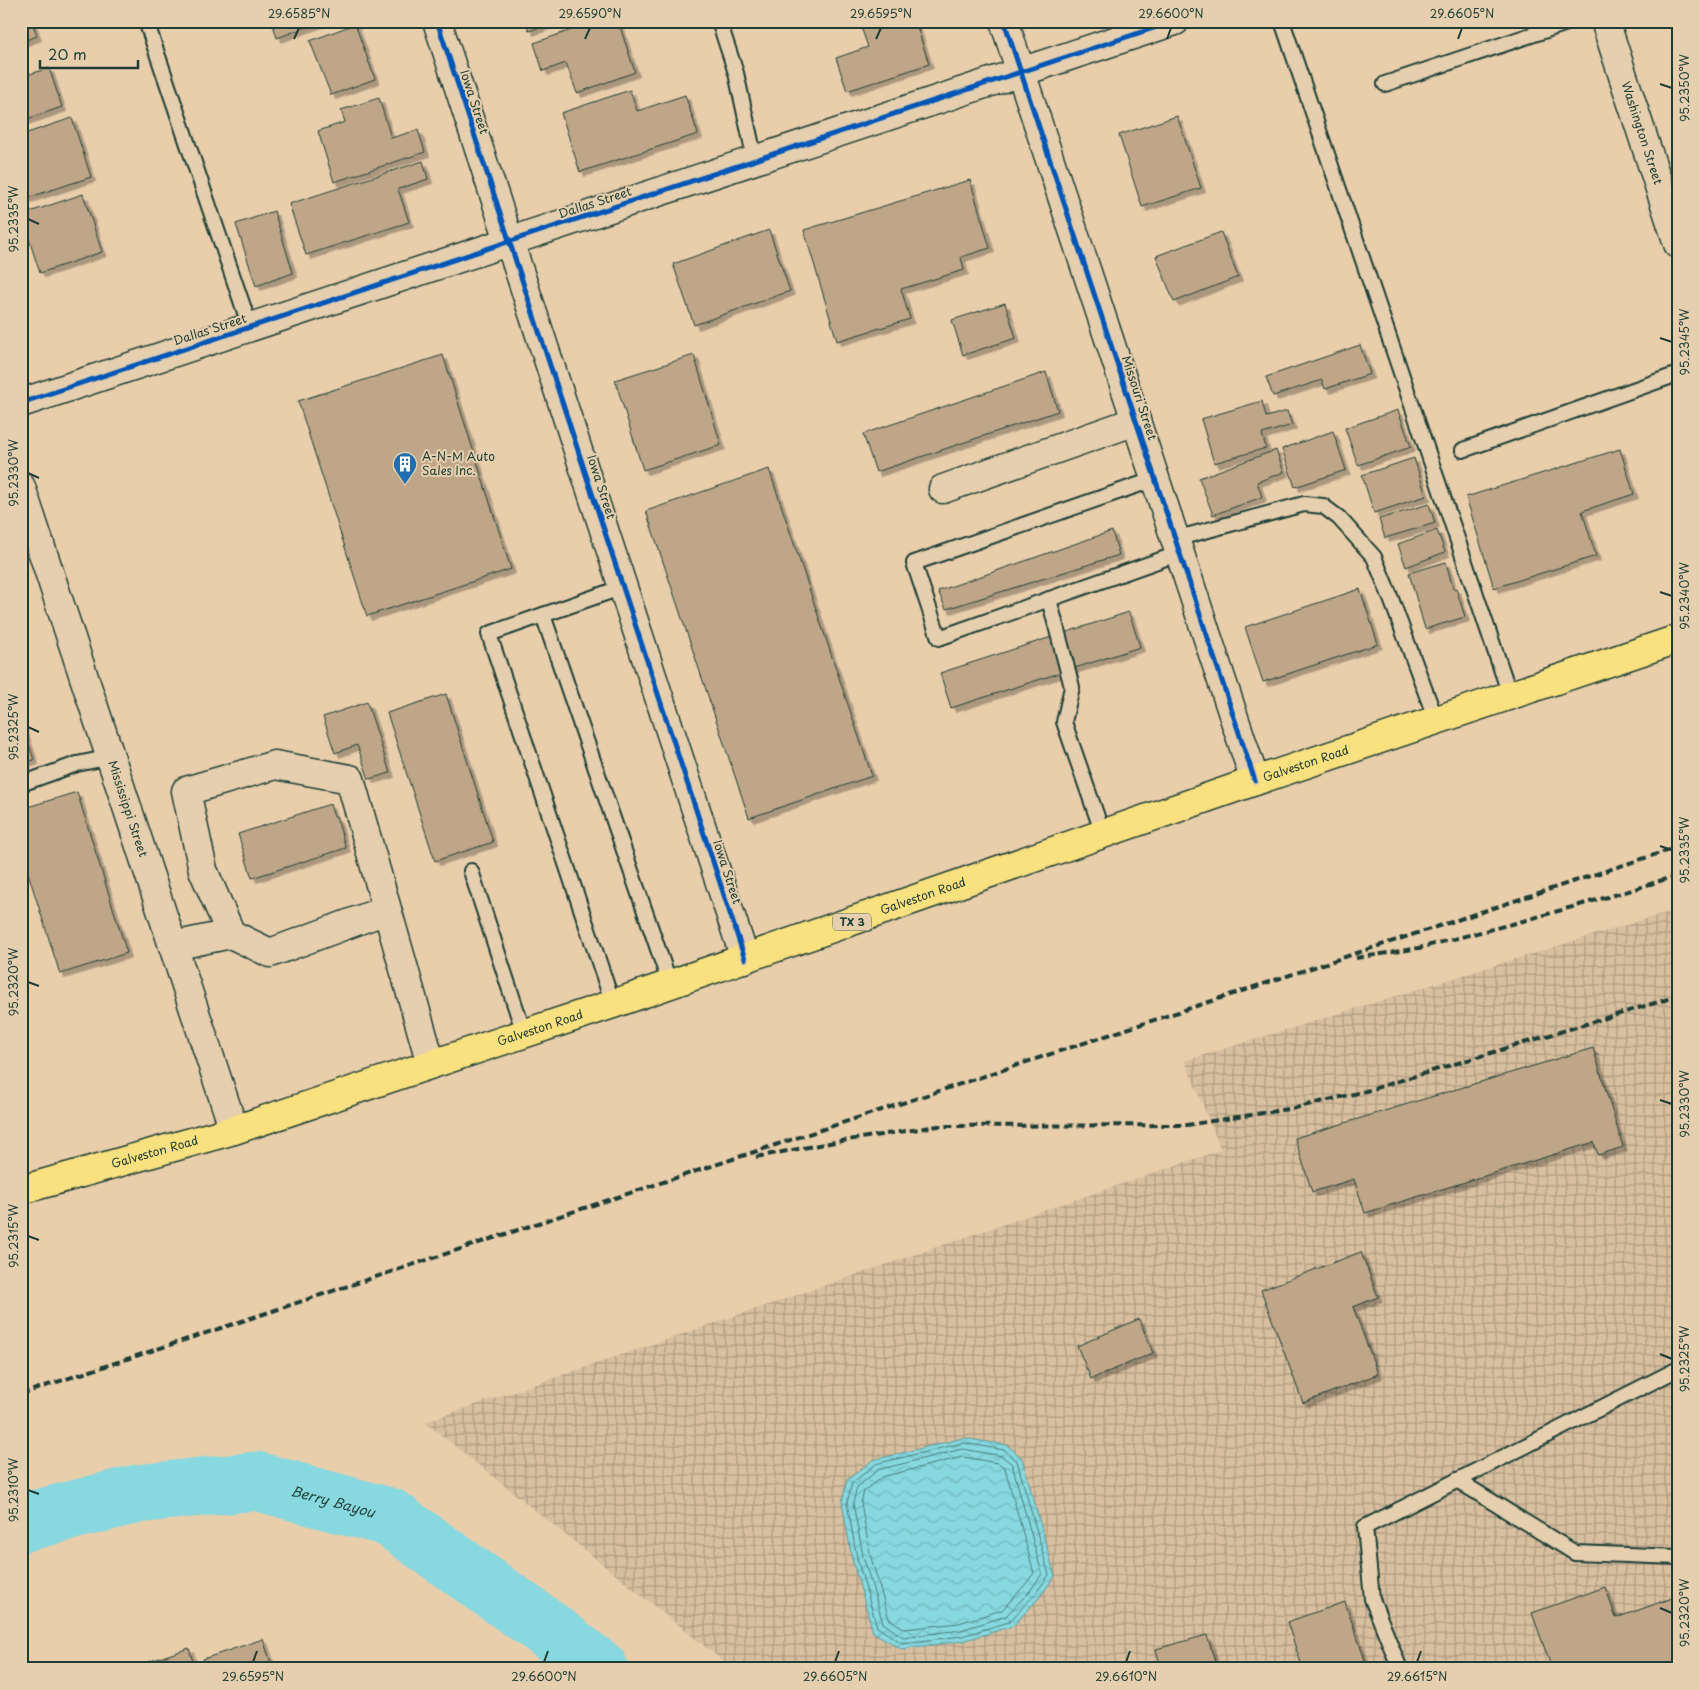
<svg xmlns="http://www.w3.org/2000/svg" width="1699" height="1690" font-family="'Playpen Sans',sans-serif">
	<style>
		.industrial { fill: url(#industrial-grid) }
		.water { fill: url(#water-waves); stroke: #5d9a9b }
		.lines { fill: none; stroke-linecap: round; stroke-linejoin: round }
		.shore { stroke: #497b78; stroke-width: 1 }
		.river { stroke: #87d8df; stroke-width: 59 }
		.building { fill: #bfa688; stroke: #1f3d34; filter: url(#shadow) }
		.lane-casing { stroke: #1f3d34; stroke-width: 18 }
		.street-casing { stroke: #1f3d34; stroke-width: 31 }
		.primary-casing { stroke: #1f3d34; stroke-width: 31 }
		.lane { stroke: #e5cfae; stroke-width: 14 }
		.street { stroke: #e5cfae; stroke-width: 28 }
		.primary { stroke: #fae180; stroke-width: 28 }
		.rail { stroke: #1f3d34; stroke-width: 4; stroke-dasharray: 8 4; stroke-linecap: butt }
		.cycleway-casing { stroke: #e5cfae; stroke-width: 8 }
		.cycleway { stroke: #0057b8; stroke-width: 5 }
		.ticks { fill: none; stroke: #1f3d34; stroke-width: 2 }
		.labels { text-anchor: middle; stroke-width: 4; stroke-linejoin: round; paint-order: stroke }
		.shield { fill: #e5cfae; stroke: #5a6959; stroke-width: 1 }
		.shield-label { font-size: 11px; font-weight: bold; fill: #1f3d34 }
		.street-label { font-size: 12px; fill: #1f3d34; stroke: #e5cfae }
		.poi-label { font-size: 12px; fill: #1f3d34; stroke: #e5cfae; text-anchor: start }
		.water-label { font-size: 14px; font-style: italic; fill: #24453d; stroke: #e5cfae }
		.neatline { fill: none; stroke: #1f3d34; stroke-width: 2 }
		.ticks-label { font-size: 12px; text-anchor: middle; fill: #1f3d34 }
	</style>
	<defs>
		<pattern id="industrial-grid" width="8" height="8" patternUnits="userSpaceOnUse" patternTransform="scale(1.25)"><rect width="8" height="8" fill="#d8bf9f"/><path d="M0 4h8M4 0v8" fill="none" stroke="#af9c82"/></pattern>
		<pattern id="water-waves" width="16" height="10" patternUnits="userSpaceOnUse" patternTransform="scale(1.25)"><rect width="16" height="10" fill="#87d8df"/><path d="M0 5q4-4 8 0t8 0" fill="none" stroke="#74bac0"/></pattern>
		<filter id="shadow"><feDropShadow dx="4.5" dy="4.5" stdDeviation="0" flood-color="#0004"/></filter>
	</defs>
	<rect width="100%" height="100%" fill="#e9ceac"/>
	<filter id="ink" filterUnits="userSpaceOnUse"><feTurbulence type="fractalNoise" baseFrequency=".02" numOctaves="2"/><feDisplacementMap in="SourceGraphic" scale="10" xChannelSelector="R" yChannelSelector="G"/><feConvolveMatrix kernelMatrix="1 2 1 2 8 2 1 2 1" color-interpolation-filters="sRGB"/></filter>
	<g filter="url(#ink)">
		<!-- industrial -->
		<polygon class="industrial" points="1678,909 1678,1669 733,1669 425,1422 1221,1150 1185,1061"/>
		<!-- water -->
		<polygon class="water" points="963,1438 1007,1445 1022,1458 1055,1576 1039,1598 1013,1626 963,1641 901,1649 873,1632 852,1559 842,1502 847,1480 873,1460"/>
		<g class="lines">
			<!-- shore -->
			<g class="shore">
				<polygon points="963,1443 1005,1450 1017,1461 1049,1575 1035,1594 1009,1622 962,1636 902,1643 877,1627 857,1558 847,1503 852,1483 876,1464"/>
				<polygon points="963,1449 1002,1456 1012,1464 1042,1574 1030,1591 1006,1616 961,1630 903,1637 883,1623 863,1556 853,1503 857,1487 878,1470"/>
				<polygon points="963,1457 998,1463 1005,1468 1034,1573 1024,1586 1002,1610 959,1623 905,1629 889,1619 870,1554 861,1503 864,1491 882,1477"/>
			</g>
			<!-- river -->
			<path class="river" id="s1" d="M21 1523 137 1494 256 1481 389 1517 542 1625 599 1669"/>
		</g>
		<!-- building -->
		<g class="building">
			<polygon points="21,21 32,21 37,36 21,42"/>
			<polygon points="272,21 323,21 277,38"/>
			<polygon points="526,21 557,21 529,31"/>
			<polygon points="597,21 618,21 635,72 577,93 566,63 543,71 534,43"/>
			<polygon points="859,21 915,21 929,64 847,91 836,58 868,47"/>
			<polygon points="355,24 375,79 331,95 310,41"/>
			<polygon points="21,57 27,75 49,68 62,107 21,121"/>
			<polygon points="630,90 637,111 685,95 698,134 580,172 561,113"/>
			<polygon points="379,98 391,138 418,130 425,152 334,182 318,131 345,122 341,110"/>
			<polygon points="1177,116 1201,188 1142,207 1119,135"/>
			<polygon points="72,118 91,177 21,200 21,135"/>
			<polygon points="423,161 428,179 398,189 409,222 306,255 289,204"/>
			<polygon points="970,180 990,248 961,257 964,270 901,289 910,319 837,341 804,230"/>
			<polygon points="83,194 102,252 40,273 21,215"/>
			<polygon points="274,211 293,273 256,286 236,224"/>
			<polygon points="769,230 790,291 694,325 673,264"/>
			<polygon points="1221,232 1238,277 1174,302 1156,256"/>
			<polygon points="1005,303 1016,338 963,355 952,320"/>
			<polygon points="1360,345 1370,374 1325,389 1322,380 1273,396 1266,377"/>
			<polygon points="443,355 511,569 367,616 298,401"/>
			<polygon points="694,355 721,445 643,470 615,380"/>
			<polygon points="1046,372 1058,411 876,472 863,434"/>
			<polygon points="1262,401 1266,417 1287,411 1292,425 1262,434 1266,448 1214,463 1201,419"/>
			<polygon points="1398,410 1411,447 1358,465 1345,428"/>
			<polygon points="1333,431 1346,470 1295,487 1282,449"/>
			<polygon points="1620,449 1634,494 1582,511 1596,556 1494,588 1466,497"/>
			<polygon points="1276,450 1284,472 1257,482 1262,497 1213,515 1199,478"/>
			<polygon points="1414,458 1426,496 1374,513 1362,475"/>
			<polygon points="769,469 872,776 749,818 646,511"/>
			<polygon points="1429,504 1435,523 1385,538 1379,519"/>
			<polygon points="1437,530 1445,552 1406,567 1398,544"/>
			<polygon points="1112,531 1119,555 946,609 938,591"/>
			<polygon points="1446,562 1453,589 1456,588 1465,617 1425,629 1409,573"/>
			<polygon points="1360,589 1378,644 1263,682 1245,627"/>
			<polygon points="1129,612 1140,647 951,708 940,673"/>
			<polygon points="446,694 493,842 435,861 387,713"/>
			<polygon points="367,702 390,773 369,779 357,745 335,753 323,717"/>
			<polygon points="21,721 34,760 21,764"/>
			<polygon points="77,792 127,953 60,974 21,851 21,809"/>
			<polygon points="330,804 334,817 336,816 346,848 252,878 238,834"/>
			<polygon points="1593,1048 1623,1147 1598,1155 1594,1142 1365,1213 1354,1179 1312,1192 1295,1138"/>
			<polygon points="1361,1252 1378,1297 1353,1307 1378,1374 1303,1403 1261,1290"/>
			<polygon points="1139,1319 1153,1353 1091,1379 1077,1346"/>
			<polygon points="1605,1587 1616,1618 1678,1596 1678,1669 1552,1669 1532,1613"/>
			<polygon points="1345,1602 1368,1669 1303,1669 1287,1622"/>
			<polygon points="1207,1635 1217,1669 1161,1669 1156,1649"/>
			<polygon points="263,1639 273,1669 206,1669 203,1659"/>
			<polygon points="189,1648 195,1669 127,1669"/>
		</g>
		<g class="lines">
			<!-- lane casing -->
			<g class="lane-casing">
				<g id="lane">
					<polyline points="146,21 250,327"/>
					<polyline points="719,21 736,73 755,160"/>
					<polyline points="1282,21 1510,695"/>
					<polyline points="1385,84 1573,21"/>
					<polyline points="1463,450 1678,374"/>
					<polyline points="1155,479 914,563 939,638 1180,553"/>
					<polyline points="1175,539 1304,504 1323,506 1339,518 1374,557 1390,596 1436,720"/>
					<polyline points="623,587 543,615 670,984"/>
					<polyline points="1049,599 1072,687 1064,722 1103,834"/>
					<polyline points="543,615 489,634 613,1004"/>
					<polyline points="21,784 77,764 111,757"/>
					<polyline points="471,871 524,1033"/>
					<polyline points="1457,1480 1575,1553 1678,1557"/>
					<polyline points="1400,1669 1372,1599 1365,1527 1678,1369"/>
				</g>
			</g>
			<!-- street casing -->
			<g class="street-casing">
				<g id="street">
					<polyline points="437,21 745,959"/>
					<polyline points="1004,21 1255,781"/>
					<path id="s2" d="M1605 21 1678 244"/>
					<polyline points="21,403 1175,21"/>
					<path id="s3" d="M21 487 234 1130"/>
					<polyline points="943,489 1136,421"/>
					<polyline points="386,910 270,953 231,934 203,870 186,791 275,765 350,779 431,1064"/>
					<polyline points="173,946 231,934"/>
				</g>
			</g>
			<!-- primary casing -->
			<g class="primary-casing">
				<g id="primary">
					<path id="s4" d="M21 1190 234 1130 613 1004 1255 781 1678 639"/>
				</g>
			</g>
			<!-- lane -->
			<use href="#lane" class="lane"/>
			<!-- street -->
			<use href="#street" class="street"/>
			<!-- primary -->
			<use href="#primary" class="primary"/>
			<!-- rail -->
			<g class="rail">
				<polyline points="1356,958 1419,948 1523,921 1632,890 1678,875"/>
				<polyline points="756,1157 835,1142 938,1126 1187,1125 1295,1108 1366,1091 1678,996"/>
				<polyline points="21,1394 1678,847"/>
			</g>
			<!-- cycleway casing -->
			<g class="cycleway-casing">
				<g id="cycleway">
					<polyline points="437,21 745,959"/>
					<polyline points="1004,21 1255,781"/>
					<polyline points="21,403 1175,21"/>
				</g>
			</g>
			<!-- cycleway -->
			<use href="#cycleway" class="cycleway"/>
		</g>
	</g>
	<!-- ticks -->
	<path class="ticks" d="M294 39 299 28M585 39 590 28M876 39 881 28M1167 39 1171 28M1458 39 1462 28M1660 84 1672 88M28 219 39 224M1660 338 1672 342M28 473 39 478M1660 592 1672 596M28 727 39 732M1660 846 1672 850M28 982 39 986M1660 1100 1672 1104M28 1236 39 1240M1660 1354 1672 1359M28 1490 39 1494M1660 1608 1672 1613M253 1662 257 1651M544 1662 548 1651M835 1662 839 1651M1126 1662 1130 1651M1417 1662 1421 1651"/>
	<!-- icons -->
	<defs>
		<g id="building-pin" transform="scale(1.25)"><path d="M0 17L-7.5 6A9.5 9.5 0 1 1 7.5 6Z" fill="#1f6fb2" stroke="#e5cfae"/><path d="M-4-6H4V6H1V3H-1V6H-4ZM-2.5-4.3h1.7v1.8h-1.7ZM.8-4.3h1.7v1.8H.8ZM-2.5-1h1.7V.8h-1.7ZM.8-1h1.7V.8H.8Z" fill="#fff"/></g>
	</defs>
	<g fill-rule="evenodd">
		<use href="#building-pin" x="405" y="464"/>
	</g>
	<g class="labels">
		<!-- shield labels -->
		<rect class="shield" x="833" y="913.5" width="38" height="17" rx="4"/>
		<g class="shield-label">
			<text x="852" y="926">TX 3</text>
		</g>
		<!-- street labels -->
		<g class="street-label">
			<text transform="translate(474 102) rotate(72)" y="4">Iowa Street</text>
			<text dy="4" stroke="none"><textPath href="#s2" startOffset="118">Washington Street</textPath></text>
			<text transform="translate(595 203) rotate(-18)" y="4">Dallas Street</text>
			<text transform="translate(210 330) rotate(-18)" y="4">Dallas Street</text>
			<text transform="translate(1139 398) rotate(72)" y="4">Missouri Street</text>
			<text transform="translate(601 487) rotate(72)" y="4">Iowa Street</text>
			<text dy="4" stroke="none"><textPath href="#s4" startOffset="1354">Galveston Road</textPath></text>
			<text dy="4" stroke="none"><textPath href="#s3" startOffset="339">Mississippi Street</textPath></text>
			<text transform="translate(727 872) rotate(72)" y="4">Iowa Street</text>
			<text dy="4" stroke="none"><textPath href="#s4" startOffset="949">Galveston Road</textPath></text>
			<text dy="4" stroke="none"><textPath href="#s4" startOffset="544">Galveston Road</textPath></text>
			<text dy="4" stroke="none"><textPath href="#s4" startOffset="139">Galveston Road</textPath></text>
		</g>
		<!-- poi labels -->
		<g class="poi-label">
			<text x="422" y="461">A-N-M Auto<tspan x="422" dy="14">Sales Inc.</tspan></text>
		</g>
		<!-- water labels -->
		<g class="water-label">
			<text dy="5" stroke="none"><textPath href="#s1" startOffset="319">Berry Bayou</textPath></text>
		</g>
	</g>
	<!-- margin -->
	<rect width="1699" height="1690" fill="none" stroke="#e5cfae" stroke-width="55"/>
	<!-- scale -->
	<path d="M40 60v8h98v-8" fill="none" stroke="#1f3d34" stroke-width="2.5"/>
	<text x="48" y="60" font-size="15" fill="#1f3d34" stroke="#e5cfae" stroke-width="4" paint-order="stroke">20 m</text>
	<rect x="28" y="28" width="1644" height="1634" class="neatline"/>
	<g class="ticks-label">
		<text x="299" y="18">29.6585°N</text>
		<text x="590" y="18">29.6590°N</text>
		<text x="881" y="18">29.6595°N</text>
		<text x="1171" y="18">29.6600°N</text>
		<text x="1462" y="18">29.6605°N</text>
		<text transform="translate(1685 88) rotate(-90)" y="4">95.2350°W</text>
		<text transform="translate(14 219) rotate(-90)" y="4">95.2335°W</text>
		<text transform="translate(1685 342) rotate(-90)" y="4">95.2345°W</text>
		<text transform="translate(14 473) rotate(-90)" y="4">95.2330°W</text>
		<text transform="translate(1685 596) rotate(-90)" y="4">95.2340°W</text>
		<text transform="translate(14 727) rotate(-90)" y="4">95.2325°W</text>
		<text transform="translate(1685 850) rotate(-90)" y="4">95.2335°W</text>
		<text transform="translate(14 982) rotate(-90)" y="4">95.2320°W</text>
		<text transform="translate(1685 1104) rotate(-90)" y="4">95.2330°W</text>
		<text transform="translate(14 1236) rotate(-90)" y="4">95.2315°W</text>
		<text transform="translate(1685 1359) rotate(-90)" y="4">95.2325°W</text>
		<text transform="translate(14 1490) rotate(-90)" y="4">95.2310°W</text>
		<text transform="translate(1685 1613) rotate(-90)" y="4">95.2320°W</text>
		<text x="253" y="1681">29.6595°N</text>
		<text x="544" y="1681">29.6600°N</text>
		<text x="835" y="1681">29.6605°N</text>
		<text x="1126" y="1681">29.6610°N</text>
		<text x="1417" y="1681">29.6615°N</text>
	</g>
</svg>
